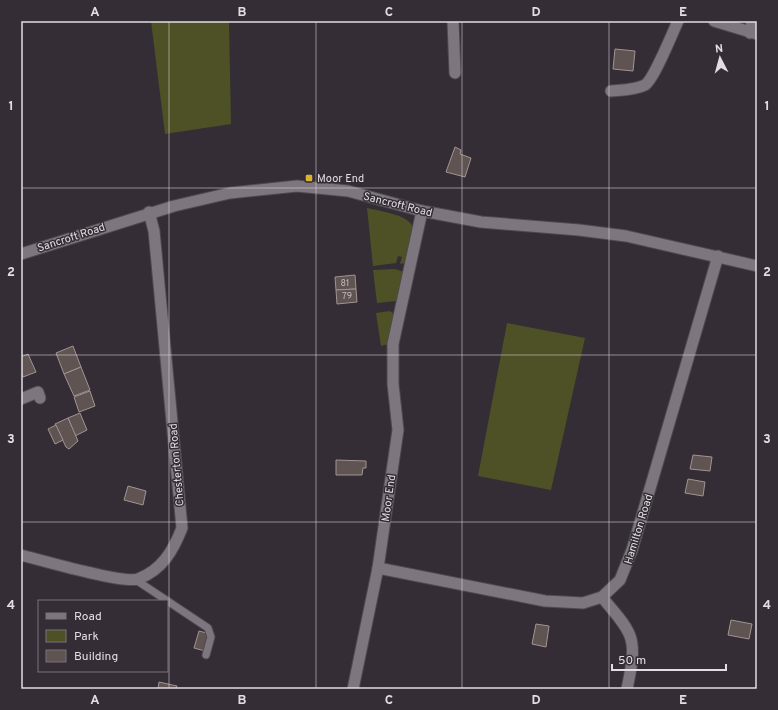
<svg xmlns="http://www.w3.org/2000/svg" width="778" height="710" font-family="Overpass,sans-serif">
	<style>
		.green { fill: #4d5125 }
		.building { fill: #605452; stroke: #a19493 }
		.lines { fill: none; stroke-linecap: round; stroke-linejoin: round }
		.service-casing { stroke: #4e4a4f; stroke-width: 9 }
		.minor-casing { stroke: #4e4a4f; stroke-width: 13 }
		.tertiary-casing { stroke: #4e4a4f; stroke-width: 13 }
		.service { stroke: #7e767f; stroke-width: 7 }
		.minor { stroke: #7e767f; stroke-width: 11 }
		.tertiary { stroke: #7e767f; stroke-width: 11 }
		.grid { fill: none; stroke: #e1dde2; stroke-width: 1; stroke-opacity: 0.55 }
		.poi-dot { fill: #dbb233; stroke: #342d35; stroke-width: 1.5 }
		.labels { text-anchor: middle; stroke-width: 3; stroke-linejoin: round; paint-order: stroke }
		.number-label { font-size: 9px; fill: #c1bbbe }
		.poi-label { font-size: 11px; fill: #e1dde2; stroke: #342d35; text-anchor: start }
		.street-label { font-size: 11px; fill: #e1dde2; stroke: #342d35 }
		.neatline { fill: none; stroke: #e1dde2; stroke-width: 1.5 }
		.grid-label { font-size: 13px; text-anchor: middle; font-weight: bold; fill: #e1dde2 }
	</style>
	<rect width="100%" height="100%" fill="#342d35"/>
	<!-- green -->
	<g class="green">
		<polygon points="151,21 229,21 231,124 165,134"/>
		<path d="M367 208C379 211 412 215 413 229 414 239 408 253 405 263L400 264 402 257 398 256 396 263 373 266Z"/>
		<polygon points="395,269 404,272 396,301 377,303 373,270"/>
		<polygon points="390,311 394,314 388,344 381,346 376,313"/>
		<polygon points="507,323 585,338 551,490 478,476"/>
	</g>
	<!-- building -->
	<g class="building">
		<polygon points="615,49 635,51 633,71 613,69"/>
		<polygon points="455,147 461,150 460,154 471,158 465,177 446,172"/>
		<polygon points="355,275 356,289 336,290 335,277"/>
		<polygon points="356,289 357,302 337,304 336,290"/>
		<polygon points="73,346 81,367 64,374 56,353"/>
		<polygon points="28,354 36,372 23,377 21,372 21,357"/>
		<polygon points="81,367 90,390 74,396 64,374"/>
		<polygon points="90,391 95,406 79,412 74,397"/>
		<polygon points="80,413 87,430 75,436 68,418"/>
		<polygon points="68,418 78,441 69,449 66,447 55,424"/>
		<polygon points="56,425 63,440 55,444 48,429"/>
		<polygon points="693,455 712,457 710,471 690,469"/>
		<polygon points="336,460 366,461 366,468 363,468 362,475 336,475"/>
		<polygon points="688,479 705,482 703,496 685,493"/>
		<polygon points="128,486 146,491 143,505 124,500"/>
		<polygon points="731,620 752,624 749,639 728,635"/>
		<polygon points="536,624 549,626 546,647 532,644"/>
		<polygon points="199,631 210,634 205,651 194,648"/>
		<polygon points="159,682 177,686 176,689 158,689"/>
	</g>
	<g class="lines">
		<!-- service casing -->
		<g class="service-casing">
			<polyline id="service" points="136,580 208,628 211,637 206,655"/>
		</g>
		<!-- minor casing -->
		<g class="minor-casing">
			<g id="minor">
				<polyline points="453,21 455,73"/>
				<polyline points="714,21 757,34"/>
				<polyline points="750,33 752,21"/>
				<path d="M611 91C622 90 635 90 645 85 654 79 672 34 678 21"/>
				<polyline points="21,399 38,392 40,398"/>
				<path d="M21 555C40 560 124 584 138 579 162 570 173 551 182 528L154 231 149 212"/>
				<polyline points="378,568 545,601 583,603 602,597 620,580 632,550 718,256"/>
				<path d="M602 597C611 609 627 624 631 639 635 654 630 673 627 689"/>
				<polyline points="353,689 378,568 398,430 393,384 393,344 422,211"/>
			</g>
		</g>
		<!-- tertiary casing -->
		<g class="tertiary-casing">
			<polyline id="tertiary" points="21,254 174,206 230,193 297,186 348,191 422,211 481,222 579,230 626,236 757,266"/>
		</g>
		<!-- service -->
		<use href="#service" class="service"/>
		<!-- minor -->
		<use href="#minor" class="minor"/>
		<!-- tertiary -->
		<use href="#tertiary" class="tertiary"/>
	</g>
	<!-- grid -->
	<path class="grid" d="M169 21V689M316 21V689M462 21V689M609 21V689M21 188H757M21 355H757M21 522H757"/>
	<!-- markers -->
	<rect class="poi-dot" x="305" y="174" width="8" height="8" rx="2"/>
	<g class="labels">
		<!-- number labels -->
		<g class="number-label">
			<text x="345" y="286">81</text>
			<text x="347" y="299">79</text>
		</g>
		<!-- poi labels -->
		<g class="poi-label">
			<text x="317" y="182">Moor End</text>
		</g>
		<!-- street labels -->
		<g class="street-label">
			<text transform="translate(398 204) rotate(14)" y="4">Sancroft Road</text>
			<text transform="translate(71 237) rotate(-18)" y="4">Sancroft Road</text>
			<text transform="translate(176 465) rotate(-95)" y="4">Chesterton Road</text>
			<text transform="translate(388 498) rotate(-82)" y="4">Moor End</text>
			<text transform="translate(638 529) rotate(-73)" y="4">Hamilton Road</text>
		</g>
	</g>
	<!-- border -->
	<rect width="778" height="710" fill="none" stroke="#342d35" stroke-width="44"/>
	<!-- legend -->
	<rect x="38" y="600" width="130" height="72" fill="#342d35" stroke="#79737a"/>
	<rect x="46" y="613" width="20" height="6" fill="#7e767f" stroke="#79737a"/>
	<text x="74" y="620" font-size="12" fill="#e1dde2">Road</text>
	<rect x="46" y="630" width="20" height="12" fill="#4d5125" stroke="#79737a"/>
	<text x="74" y="640" font-size="12" fill="#e1dde2">Park</text>
	<rect x="46" y="650" width="20" height="12" fill="#605452" stroke="#79737a"/>
	<text x="74" y="660" font-size="12" fill="#e1dde2">Building</text>
	<!-- north arrow -->
	<g transform="translate(720 58) rotate(354)" stroke="#342d35" stroke-width="3" paint-order="stroke">
	<path d="M0-3L7 15L0 10L-7 15Z" fill="#e1dde2"/>
	<text y="-6" font-size="11" font-weight="bold" text-anchor="middle" fill="#e1dde2">N</text>
	</g>
	<!-- scale -->
	<path d="M612 664v6h114v-6" fill="none" stroke="#e1dde2" stroke-width="2"/>
	<text x="618" y="664" font-size="12" fill="#e1dde2" stroke="#342d35" stroke-width="3" paint-order="stroke">50 m</text>
	<rect x="22" y="22" width="734" height="666" class="neatline"/>
	<g class="grid-label">
		<text x="95" y="16">A</text>
		<text x="242" y="16">B</text>
		<text x="389" y="16">C</text>
		<text x="536" y="16">D</text>
		<text x="683" y="16">E</text>
		<text x="11" y="110">1</text>
		<text x="767" y="110">1</text>
		<text x="11" y="276">2</text>
		<text x="767" y="276">2</text>
		<text x="11" y="443">3</text>
		<text x="767" y="443">3</text>
		<text x="11" y="609">4</text>
		<text x="767" y="609">4</text>
		<text x="95" y="704">A</text>
		<text x="242" y="704">B</text>
		<text x="389" y="704">C</text>
		<text x="536" y="704">D</text>
		<text x="683" y="704">E</text>
	</g>
</svg>
